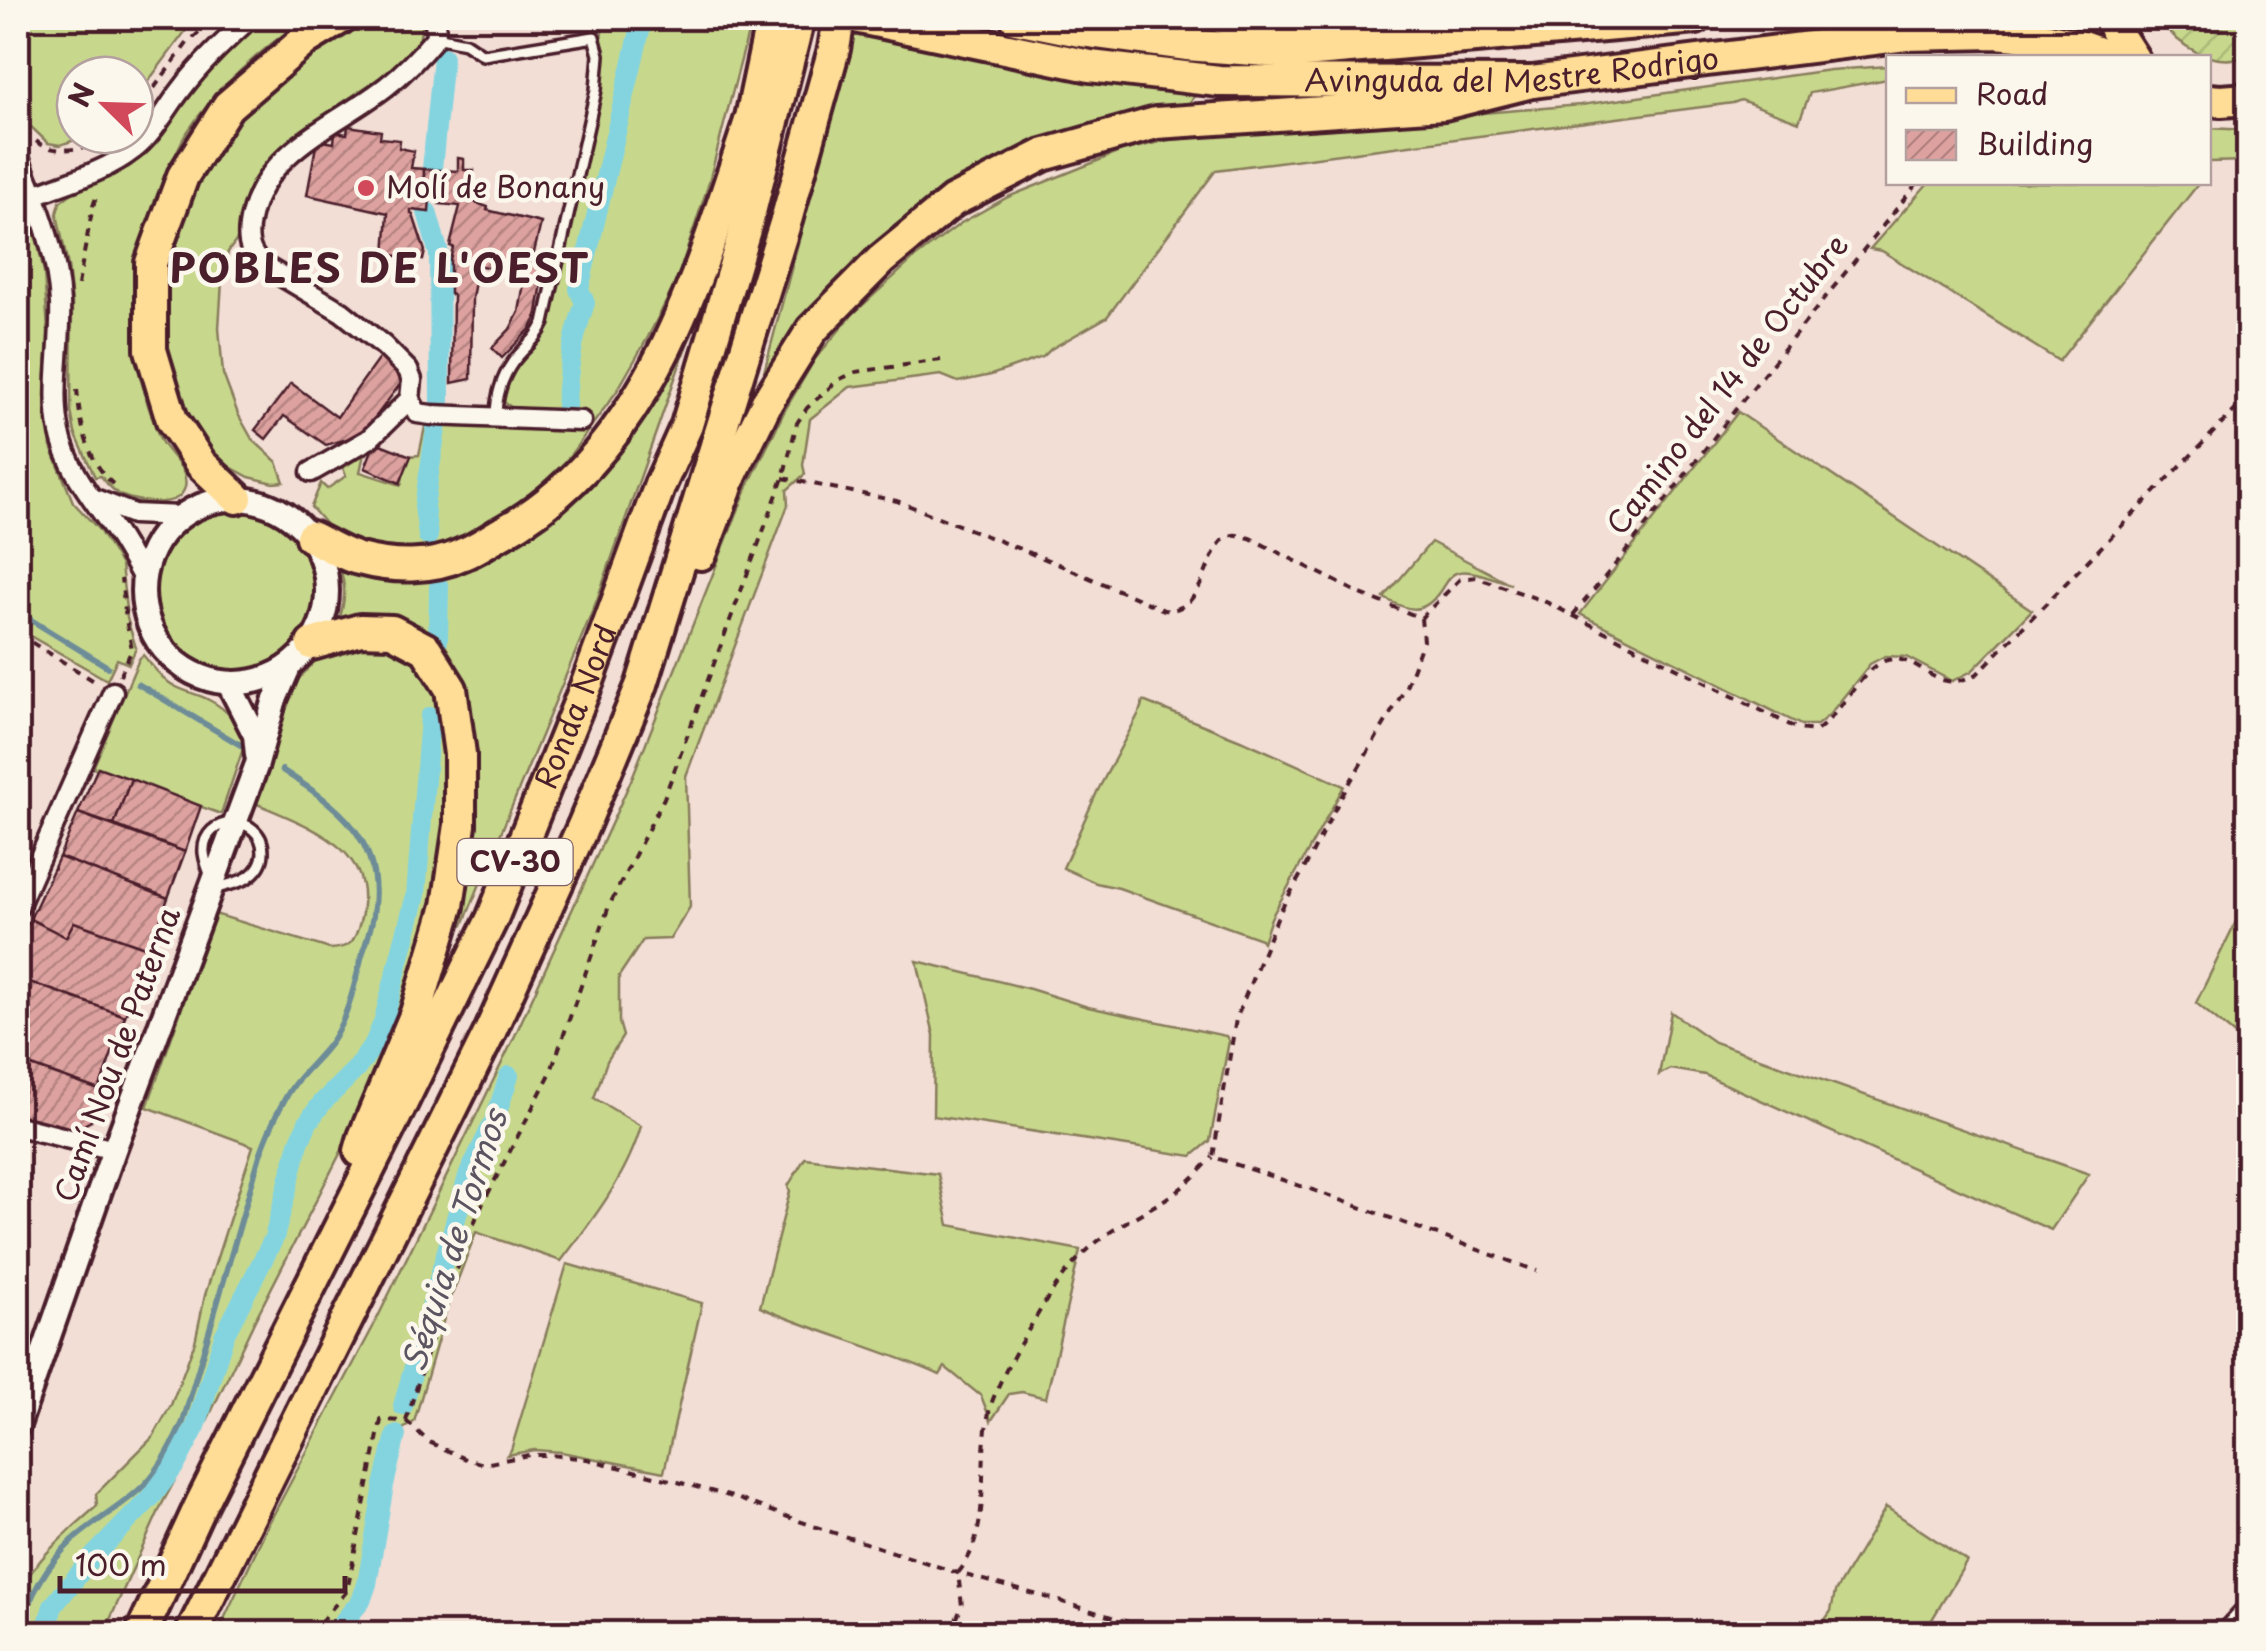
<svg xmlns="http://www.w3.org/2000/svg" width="2266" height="1651" font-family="'Playpen Sans',sans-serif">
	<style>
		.grass { fill: #c7d88c; stroke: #887c5c; stroke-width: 2.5 }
		.garden { fill: url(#garden-furrows); stroke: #887c5c; stroke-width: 2.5 }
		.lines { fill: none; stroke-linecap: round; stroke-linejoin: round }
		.stream { stroke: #6d8c98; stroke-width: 6 }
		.canal { stroke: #84d4e0; stroke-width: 20 }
		.building { fill: url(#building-hatch); stroke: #4a1f2b; stroke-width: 2.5 }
		.service-casing { stroke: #4a1f2b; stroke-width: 16 }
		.minor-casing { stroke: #4a1f2b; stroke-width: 25 }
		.tertiary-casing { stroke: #4a1f2b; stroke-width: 30 }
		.primary-casing { stroke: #4a1f2b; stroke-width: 38 }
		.trunk-casing { stroke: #4a1f2b; stroke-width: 38 }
		.path { stroke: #4a1f2b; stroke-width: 4; stroke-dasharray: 8 8; stroke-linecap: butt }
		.service { stroke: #fbf7ec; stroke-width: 9 }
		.minor { stroke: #fbf7ec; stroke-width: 18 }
		.tertiary { stroke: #fbf7ec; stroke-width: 22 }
		.primary { stroke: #ffdd96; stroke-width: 30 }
		.trunk { stroke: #ffdd96; stroke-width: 30 }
		.poi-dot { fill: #d1495b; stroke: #fbf7ec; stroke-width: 4 }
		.labels { text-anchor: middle; stroke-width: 9; stroke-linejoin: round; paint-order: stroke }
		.shield { fill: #fbf7ec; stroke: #7f6065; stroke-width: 2.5 }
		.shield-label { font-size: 28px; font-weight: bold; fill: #4a1f2b }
		.street-label { font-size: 30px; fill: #4a1f2b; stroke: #fbf7ec }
		.poi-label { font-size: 30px; fill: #4a1f2b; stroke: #fbf7ec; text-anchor: start }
		.water-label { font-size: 32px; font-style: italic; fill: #5b5561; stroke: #fbf7ec }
		.district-label { font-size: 40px; font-weight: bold; letter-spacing: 2.5px; fill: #4a1f2b; stroke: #fbf7ec }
	</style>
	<defs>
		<pattern id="garden-furrows" width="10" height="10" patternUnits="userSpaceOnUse" patternTransform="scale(2.5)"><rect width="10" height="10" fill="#c7d88c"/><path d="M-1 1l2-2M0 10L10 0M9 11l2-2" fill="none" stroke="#acb979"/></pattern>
		<pattern id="building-hatch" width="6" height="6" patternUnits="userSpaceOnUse" patternTransform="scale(2.5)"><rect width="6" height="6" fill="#dda29f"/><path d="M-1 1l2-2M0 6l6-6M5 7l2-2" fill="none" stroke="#b58382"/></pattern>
	</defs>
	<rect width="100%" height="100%" fill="#f2ded5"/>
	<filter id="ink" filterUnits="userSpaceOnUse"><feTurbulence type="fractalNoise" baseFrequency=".01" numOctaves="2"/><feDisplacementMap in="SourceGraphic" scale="20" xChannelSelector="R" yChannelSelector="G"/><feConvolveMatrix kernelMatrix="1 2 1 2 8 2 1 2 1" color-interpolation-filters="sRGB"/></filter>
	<g filter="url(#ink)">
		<!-- grass -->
		<g class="grass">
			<polygon points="18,18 198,18 187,29 135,99 135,75 75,75 75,135 90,135 60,145 48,143 28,124 18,98"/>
			<path d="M266 18H305C260 51 217 87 186 134 179 145 175 157 169 169 133 246 122 323 148 405 152 417 156 430 161 441 169 456 189 468 185 487 179 511 131 502 117 493 111 488 105 482 101 476L95 477 75 433 71 411 72 303 68 266 57 214 60 202 76 190 129 167 154 144 213 67Z"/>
			<polygon points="356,18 432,18 422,22 419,44 413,55 324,115 285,153 243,231 228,252 222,281 219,328 223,374 238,414 252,439 277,462 284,482 274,483 249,477 225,464 205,447 189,424 162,352 159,285 177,206 244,105 319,40"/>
			<path d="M605 18H752L707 189 677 280 648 337 617 391 566 461 511 514 444 551 379 556 335 535 311 507 321 483 327 489 346 476 343 468 364 454 360 472 401 485 408 456 419 455 426 422 519 427 520 408H512L504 402C509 377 517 364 536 346Z"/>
			<polygon points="853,35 1196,95 1189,103 1122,117 1061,136 829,296 764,372"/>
			<path d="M1888 66V79L1810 93 1799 122 1741 100 1733 103 1216 170 1107 317 1051 349 1043 357 991 375 958 382 941 375 850 387 810 419 803 465 805 474 787 490 788 505 686 776 690 907 670 939 643 940 619 976V1022L623 1036 607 1061 594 1098 641 1126C627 1176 592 1221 561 1261L476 1232 447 1308 414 1422 398 1432 369 1593 363 1605 337 1633 217 1634 269 1523 373 1327 513 1040 632 778 747 488 785 410 815 359 853 314 912 260 961 223 1008 197 1122 151 1168 140 1225 134 1581 105 1830 70Z"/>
			<polygon points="2208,128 2248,130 2248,161 2209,162"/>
			<polygon points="1928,183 1929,182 2199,183 2059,361 1882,251 1870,249"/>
			<polygon points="18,189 37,241 44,272 48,331 45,396 51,447 73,502 99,530 121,565 127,618 136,648 129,664 117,659 107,680 18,629"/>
			<path d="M689 327 692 330 597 600 463 925 455 923 450 663 338 625C345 601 347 589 339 565L349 567 527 528Z"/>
			<polygon points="1738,412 2032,610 1972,671 1952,681 1906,657 1885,656 1870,664 1829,715 1817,725 1801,725 1580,614"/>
			<circle cx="236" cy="590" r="80"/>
			<path d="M1431 542 1511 584C1498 580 1468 567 1456 573 1448 576 1445 584 1440 591 1423 616 1408 611 1384 598Z"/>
			<path d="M394 643 420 663 435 692 441 711 449 770 442 870 405 1009 369 1097 255 1320 205 1425 162 1504 104 1633 18 1634C18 1623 16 1610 18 1600 26 1566 71 1529 97 1506L96 1494 153 1437 171 1405 195 1342 205 1295 253 1146 147 1107 215 914 330 949C350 948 355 942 360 922 380 847 307 826 253 802L291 687 324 652 331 646Z"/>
			<path d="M143 655C152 665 160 677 171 684 183 692 197 693 209 700 227 709 239 724 245 743L221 814 93 768 139 659Z"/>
			<polygon points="1143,701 1248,743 1344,786 1271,918 1263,942 1261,939 1119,888 1096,883 1063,868 1097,792 1139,713"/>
			<polygon points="2248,897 2248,1046 2196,1003"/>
			<polygon points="917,961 1030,989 1088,1007 1226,1036 1229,1041 1210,1141 1192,1156 933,1116 934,1035"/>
			<polygon points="1671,1012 1714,1042 2089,1174 2051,1230 1705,1075 1670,1069 1659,1075"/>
			<path d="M805 1158 938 1174 949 1225 1080 1250 1046 1398 1022 1392 1009 1394 991 1421 981 1396 945 1367 940 1375C881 1348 818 1333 760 1307L790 1191 788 1186Z"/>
			<polygon points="567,1264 702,1303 664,1472 561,1452 534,1450 507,1455 511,1450"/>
			<polygon points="1886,1507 1967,1561 1924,1633 1816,1633 1831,1611 1835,1592"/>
		</g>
		<!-- garden -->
		<path class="garden" d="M2158 18H2248V56C2211 68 2179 47 2158 18Z"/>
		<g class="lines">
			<!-- stream -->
			<g class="stream">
				<polyline points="18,612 108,667"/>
				<polyline points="138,684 242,746"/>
				<path d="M19 1634C28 1599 46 1565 73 1540 96 1519 126 1505 147 1482 163 1464 173 1444 183 1422L260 1155C269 1130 278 1108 293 1086 305 1069 322 1056 333 1039 348 1015 354 987 361 959 365 945 371 930 373 915 385 838 338 807 282 770"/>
			</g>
			<!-- canal -->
			<g class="canal">
				<polyline points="432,169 443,57"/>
				<polyline points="427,212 439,254 440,401"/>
				<path d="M566 406C567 369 573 338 585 303L579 289 643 18"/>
				<polyline points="428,536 424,506 437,423"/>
				<polyline points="438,641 439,587"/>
				<polyline points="403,1406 468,1176 495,1119 509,1076"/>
				<polyline points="45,1634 53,1606 92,1558 153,1495 176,1464 196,1426 224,1336 274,1238 299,1143 308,1122 322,1103 357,1068 374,1044 383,1023 416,895 430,717"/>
				<polyline points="333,1634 361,1601 367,1584 384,1485 396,1435"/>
			</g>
		</g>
		<!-- building -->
		<g class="building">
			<polygon points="348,126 381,131 380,138 400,140 399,148 414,151 411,168 424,169 424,196 430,196 429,212 411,210 411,214 413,215 425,251 423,260 385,254 388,213 307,195 317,140 334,143 335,132 347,134"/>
			<polygon points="458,158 464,159 464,170 474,170 472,198 476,203 488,207 487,210 541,223 533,257 546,260 536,318 531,328 502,358 492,348 510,329 519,312 525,277 478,265 472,298 471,379 452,383 453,295 450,294 450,260 453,247 450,246 460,206 439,204 440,196 424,196 424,169 458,171"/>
			<polygon points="382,354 407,375 362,435 326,445 284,416 266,439 255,430 291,383 337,417"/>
			<polygon points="375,442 411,456 400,483 365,468"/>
			<polygon points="98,767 131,779 114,825 78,813"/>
			<polygon points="131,779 201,806 185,852 114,825"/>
			<polygon points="78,813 185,852 168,898 59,857"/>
			<polygon points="59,857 168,898 150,949 74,922 66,937 30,919"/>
			<polygon points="30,919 66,937 74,922 150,949 125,1016 18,978 18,945"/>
			<polygon points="18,978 125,1016 99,1090 18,1061"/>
			<polygon points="18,1061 31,1066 18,1115"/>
			<polygon points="31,1066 99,1090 98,1092 101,1093 91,1121 74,1130 18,1115"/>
		</g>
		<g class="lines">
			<!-- service casing -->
			<g class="service-casing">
				<g id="service">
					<path d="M436 37 465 43 483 55 594 37 599 55 596 90 544 323C535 342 525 346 513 362 501 379 496 397 496 417"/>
					<path d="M211 876C208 869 205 861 204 853 201 814 263 812 263 852 263 863 256 872 247 878 238 883 227 885 217 888"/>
				</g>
			</g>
			<!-- minor casing -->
			<g class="minor-casing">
				<g id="minor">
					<path d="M18 156C38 203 57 252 60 303 62 346 51 390 60 433 69 474 98 504 120 539 128 552 136 565 143 579"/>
					<path d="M35 195C67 182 105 172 133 150 153 135 166 109 181 90 201 63 226 40 250 18"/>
					<path d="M410 399 412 380 408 370 384 346 342 312 263 265C247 252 246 236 251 216 267 148 338 125 387 86 405 72 421 55 436 37L435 18"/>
					<polyline points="410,399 417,413 431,415 581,421"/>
					<polyline points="311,472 369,439 410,399"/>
					<polyline points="92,498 133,514 181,516"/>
					<polyline points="18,907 113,692"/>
					<polyline points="18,1126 114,1150"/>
					<polyline points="2224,1634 2248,1608"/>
				</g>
			</g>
			<!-- tertiary casing -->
			<g class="tertiary-casing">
				<g id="tertiary">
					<circle cx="235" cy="591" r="92"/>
					<polyline points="229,684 255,735 257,755"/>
					<polyline points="18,1425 114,1150 257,764 274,702 289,667"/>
				</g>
			</g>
			<!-- primary casing -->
			<g class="primary-casing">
				<g id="primary">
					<path id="s1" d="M860 18 1090 66 1219 81 1532 82 1906 35 1996 33 2039 37 2077 45 2113 58"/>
					<polyline points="1016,18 1080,31 1186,45 1292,53 1696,18"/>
					<polyline points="2111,18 2115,30 2133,58"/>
					<polyline points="2208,100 2221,101 2248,99"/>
					<polyline points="747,137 772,18"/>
					<polyline points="237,498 201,464 172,420 151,350 151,263 183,176 228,106 305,40 341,18"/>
					<path d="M311 537C326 544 343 555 359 559 393 568 431 569 463 554 477 549 490 539 503 532 652 449 701 269 751 118"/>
				</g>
			</g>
			<!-- trunk casing -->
			<g class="trunk-casing">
				<g id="trunk">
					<polyline points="1222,18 1337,36 1417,42"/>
					<polyline points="701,554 732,473 767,402 812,330 881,260 953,201 1043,155 1156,123 1444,104 1532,82"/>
					<polyline points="312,644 360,630 392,631 426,649 451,689 460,754 460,825 448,906 416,1013 364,1137 360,1151"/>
					<path id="s2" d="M141 1634 201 1504 394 1119 492 919 588 681 660 485 687 425 749 216 799 18"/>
					<polyline points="191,1634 489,1034 584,824 642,684 787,217 834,49 839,18"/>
				</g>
			</g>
			<!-- path -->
			<g class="path">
				<polyline points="135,114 188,42 216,18"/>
				<path d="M18 115C39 163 68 149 110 143"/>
				<polyline points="94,144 109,135"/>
				<polyline points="78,285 93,206 98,192"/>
				<path d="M77 389C80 424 87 461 114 485"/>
				<path d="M783 478 897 501 1053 562 1164 610C1210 614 1203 539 1233 535 1238 534 1245 537 1250 538L1361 594 1421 618 1460 579 1476 577 1546 602 1798 729 1816 731C1841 713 1858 675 1882 662 1906 650 1925 678 1947 681 1958 683 1968 678 1977 674L2248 397"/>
				<polyline points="1573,615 1624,554 1739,405 1918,182"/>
				<polyline points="1421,618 1423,641 1405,689 1339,801 1304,869 1279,913 1236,1019 1213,1157 1313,1190 1537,1271"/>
				<polyline points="18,634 99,684"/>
				<polyline points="120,676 132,649 126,620 121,579"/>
				<polyline points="406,1421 429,1442 466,1459 484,1464 529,1455 550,1455 587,1459 678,1482 736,1498 813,1526 958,1573 1056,1600 1128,1622 1156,1634"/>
				<polyline points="310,1634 347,1591 381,1420 406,1421 436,1326 478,1213 550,1074 609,906 664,798 783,478 797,423 807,408 838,380 856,372 941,360"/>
				<path d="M950 1634 962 1606 958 1573C996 1527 974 1456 992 1402 1001 1378 1013 1356 1026 1334 1048 1297 1067 1264 1102 1238 1128 1218 1160 1206 1186 1184 1195 1176 1204 1166 1213 1157"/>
			</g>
			<!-- service -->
			<use href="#service" class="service"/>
			<!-- minor -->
			<use href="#minor" class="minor"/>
			<!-- tertiary -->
			<use href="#tertiary" class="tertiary"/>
			<!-- primary -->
			<use href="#primary" class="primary"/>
			<!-- trunk -->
			<use href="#trunk" class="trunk"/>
		</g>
	</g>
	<!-- markers -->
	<circle class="poi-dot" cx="366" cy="188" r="10"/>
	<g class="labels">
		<!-- shield labels -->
		<rect class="shield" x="457.5" y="839" width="115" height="46" rx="8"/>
		<g class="shield-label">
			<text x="515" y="872">CV-30</text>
		</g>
		<!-- street labels -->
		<g class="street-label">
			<text dy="10" stroke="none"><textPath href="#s1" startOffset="658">Avinguda del Mestre Rodrigo</textPath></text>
			<text transform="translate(1728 385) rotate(-52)" y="10">Camino del 14 de Octubre</text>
			<text dy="10" stroke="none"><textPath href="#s2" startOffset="1025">Ronda Nord</textPath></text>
			<text transform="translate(118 1055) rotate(-70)" y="10">Camí Nou de Paterna</text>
		</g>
		<!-- poi labels -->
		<g class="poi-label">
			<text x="386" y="198">Molí de Bonany</text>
		</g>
		<!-- water labels -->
		<g class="water-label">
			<text transform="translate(455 1241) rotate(-72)" y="11">Séquia de Tormos</text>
		</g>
		<!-- district labels -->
		<g class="district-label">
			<text x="380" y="283">POBLES DE L'OEST</text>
		</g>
	</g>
	<!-- margin -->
	<rect width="2266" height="1651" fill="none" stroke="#fbf7ec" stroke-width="60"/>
	<rect x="30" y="30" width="2206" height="1591" fill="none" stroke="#4a1f2b" stroke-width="4" filter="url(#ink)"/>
	<!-- legend -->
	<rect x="1886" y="55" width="325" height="130" fill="#fbf7ec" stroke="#b4a19f" stroke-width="2.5"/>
	<rect x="1906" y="88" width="50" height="15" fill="#ffdd96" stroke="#b4a19f" stroke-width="2.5"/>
	<text x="1976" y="105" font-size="30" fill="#4a1f2b">Road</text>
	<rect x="1906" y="130" width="50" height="30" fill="url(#building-hatch)" stroke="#b4a19f" stroke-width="2.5"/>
	<text x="1976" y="155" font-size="30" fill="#4a1f2b">Building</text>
	<!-- north arrow -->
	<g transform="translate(105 105) rotate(293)"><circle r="48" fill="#fbf7ec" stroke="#b4a19f" stroke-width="2.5"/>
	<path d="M0-8L18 38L0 25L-18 38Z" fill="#d1495b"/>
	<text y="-15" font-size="28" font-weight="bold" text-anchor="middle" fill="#4a1f2b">N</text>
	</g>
	<!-- scale -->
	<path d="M60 1576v15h285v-15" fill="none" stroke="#4a1f2b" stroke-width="5"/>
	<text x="75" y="1576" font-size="30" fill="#4a1f2b" stroke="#fbf7ec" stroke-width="8" paint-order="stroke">100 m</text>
</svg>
